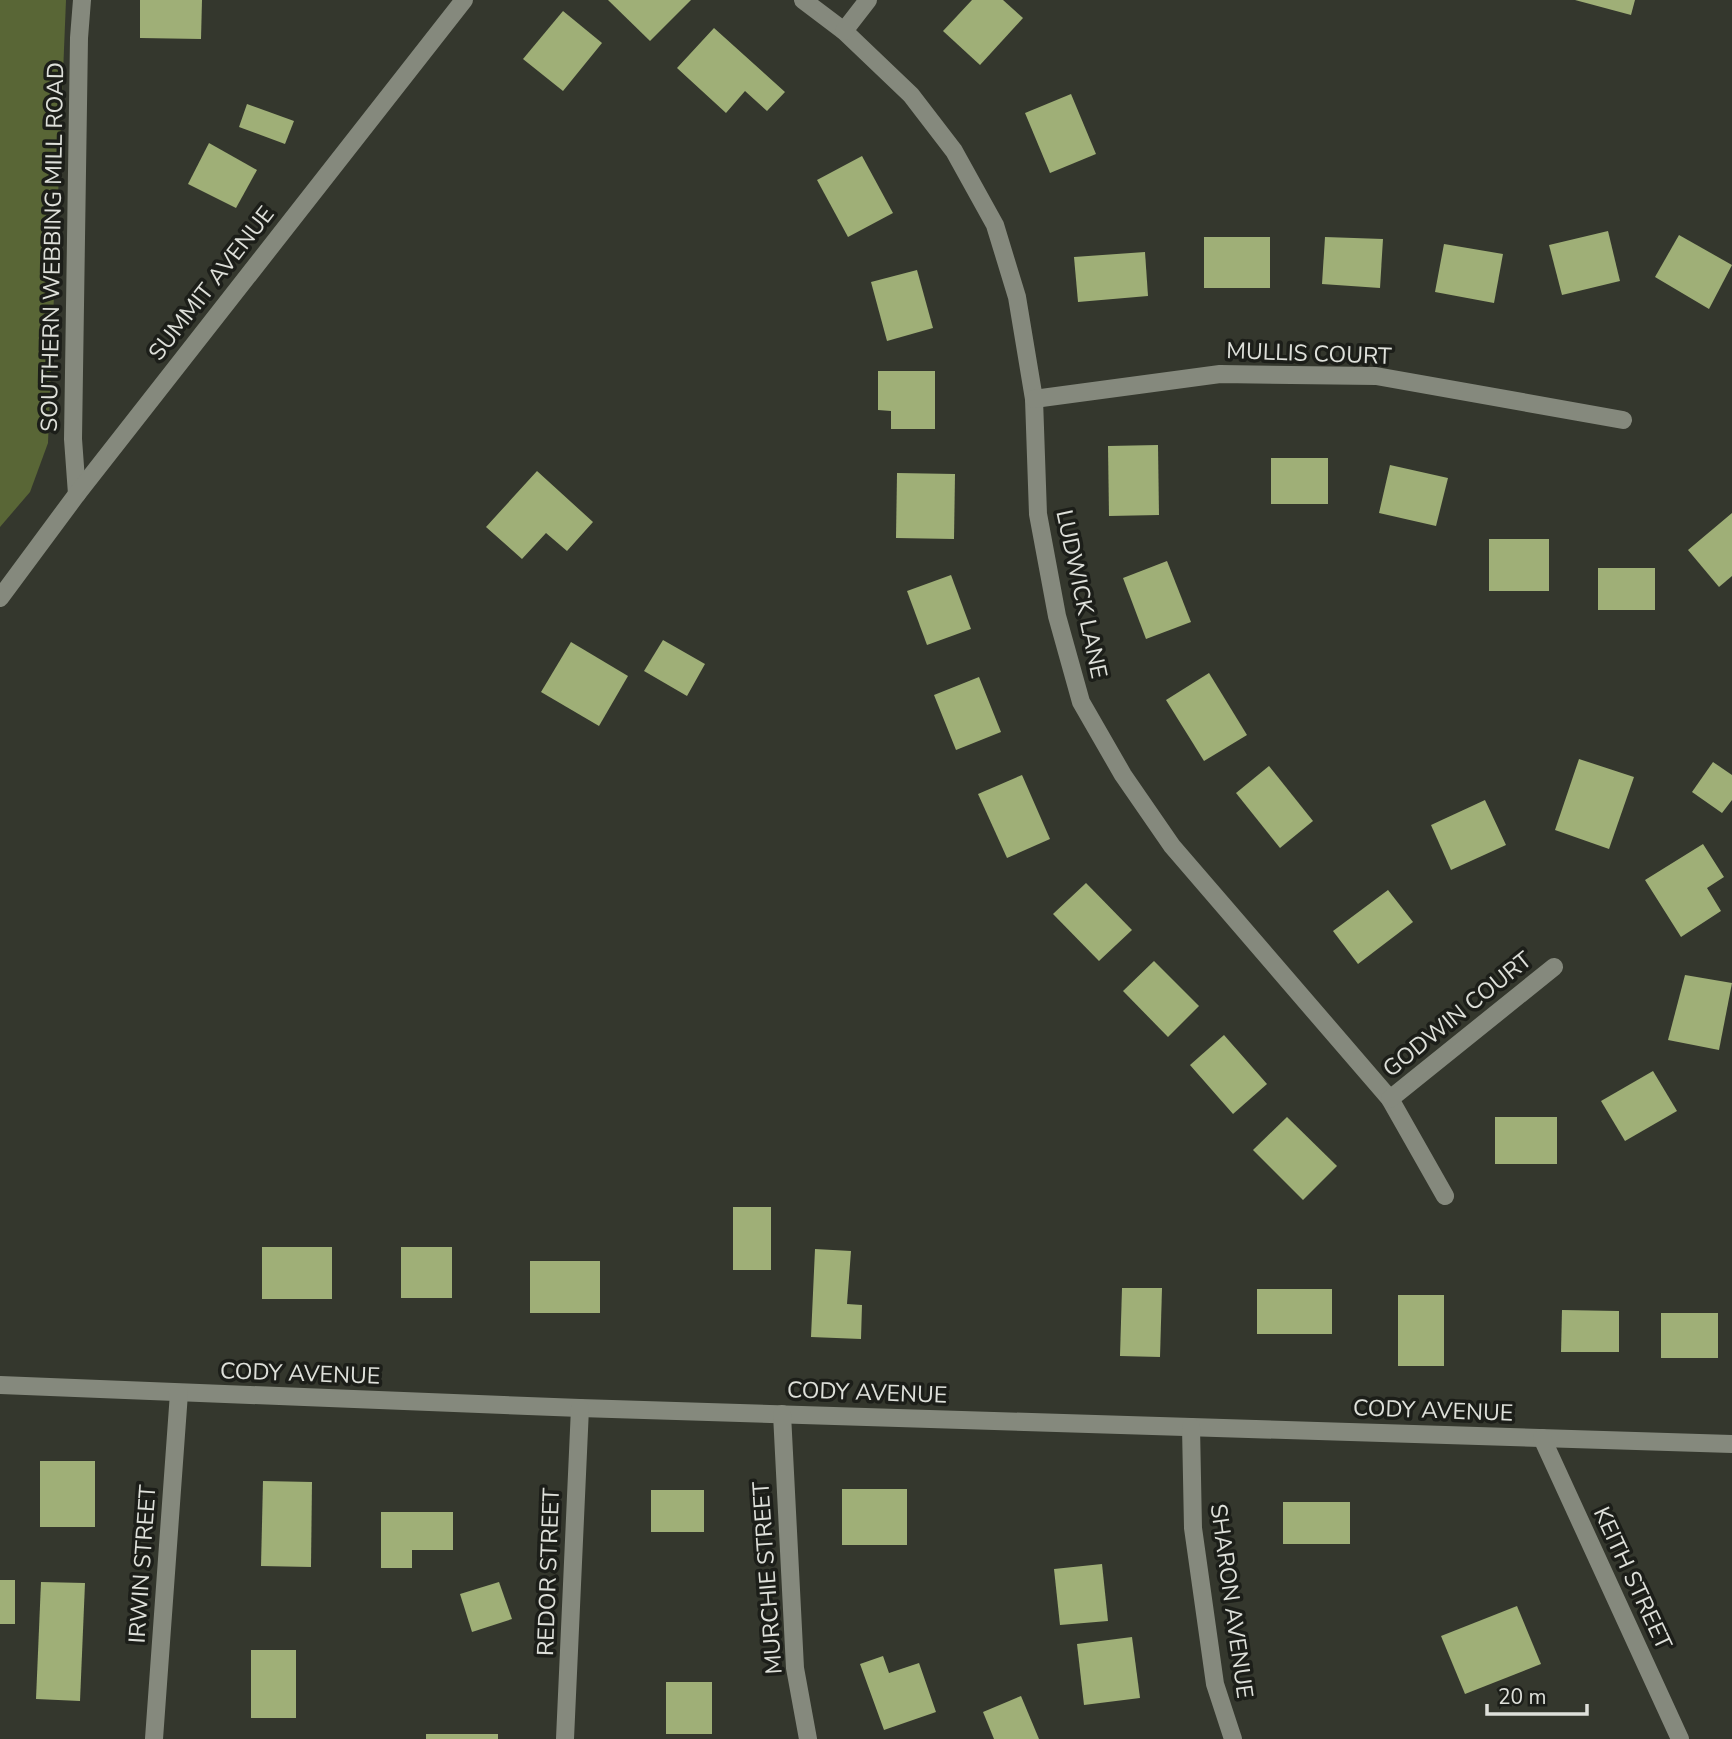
<svg xmlns="http://www.w3.org/2000/svg" width="1732" height="1739" font-family="'Nunito Sans',sans-serif">
	<style>
		.green { fill: #596636 }
		.building { fill: #9faf77 }
		.lines { fill: none; stroke-linecap: round; stroke-linejoin: round }
		.street { stroke: #85897d; stroke-width: 18 }
		.secondary { stroke: #85897d; stroke-width: 18 }
		.labels { text-anchor: middle; stroke-width: 7; stroke-linejoin: round; paint-order: stroke }
		.street-label { font-size: 23px; fill: #dee0da; stroke: #1c1e19 }
	</style>
	<rect width="100%" height="100%" fill="#34372d"/>
	<!-- green -->
	<polygon class="green" points="0,0 66,0 48,443 30,492 0,527"/>
	<!-- building -->
	<g class="building">
		<polygon points="140,0 202,0 201,39 140,38"/>
		<polygon points="608,0 691,0 650,41"/>
		<polygon points="972,0 1003,0 1023,18 980,65 943,31"/>
		<polygon points="1575,0 1635,0 1631,15"/>
		<polygon points="563,11 602,43 563,91 523,59"/>
		<polygon points="714,28 785,92 767,111 745,91 726,113 677,68"/>
		<polygon points="1071,94 1096,154 1050,173 1025,113"/>
		<polygon points="247,104 294,121 285,144 239,127"/>
		<polygon points="209,143 257,170 236,208 188,184"/>
		<polygon points="862,156 893,213 848,237 817,180"/>
		<polygon points="1608,231 1620,281 1562,295 1549,245"/>
		<polygon points="1679,235 1732,265 1709,309 1655,277"/>
		<rect x="1204" y="237" width="66" height="51"/>
		<polygon points="1325,237 1383,239 1380,288 1322,284"/>
		<polygon points="1444,244 1503,254 1494,303 1435,292"/>
		<polygon points="1145,252 1148,296 1078,302 1074,257"/>
		<polygon points="917,270 933,328 887,341 871,282"/>
		<polygon points="878,371 935,371 935,429 891,429 891,411 878,410"/>
		<polygon points="1158,445 1159,515 1109,516 1108,446"/>
		<rect x="1271" y="458" width="57" height="46"/>
		<polygon points="1390,465 1448,478 1436,526 1379,513"/>
		<polygon points="537,471 593,522 567,551 546,533 522,559 486,527"/>
		<polygon points="897,473 955,474 954,539 896,538"/>
		<polygon points="1732,513 1732,576 1719,587 1688,550"/>
		<rect x="1489" y="539" width="60" height="52"/>
		<polygon points="1167,561 1191,622 1146,639 1123,578"/>
		<rect x="1598" y="568" width="57" height="42"/>
		<polygon points="951,575 971,629 927,645 907,591"/>
		<polygon points="663,640 705,664 687,696 644,671"/>
		<polygon points="571,642 628,676 599,726 541,692"/>
		<polygon points="1209,673 1247,735 1204,761 1166,700"/>
		<polygon points="979,677 1001,732 956,750 934,695"/>
		<polygon points="1579,759 1634,777 1609,849 1555,830"/>
		<polygon points="1713,762 1732,775 1732,800 1722,813 1692,792"/>
		<polygon points="1269,766 1313,821 1280,848 1236,793"/>
		<polygon points="1022,775 1050,839 1007,858 978,794"/>
		<polygon points="1485,800 1506,845 1451,870 1431,825"/>
		<polygon points="1703,844 1724,877 1707,888 1721,911 1681,937 1645,880"/>
		<polygon points="1086,883 1132,930 1099,961 1053,914"/>
		<polygon points="1388,890 1413,922 1358,964 1333,931"/>
		<polygon points="1154,961 1199,1006 1168,1037 1123,991"/>
		<polygon points="1685,975 1732,983 1719,1050 1668,1040"/>
		<polygon points="1224,1035 1267,1084 1233,1114 1190,1065"/>
		<polygon points="1653,1071 1677,1111 1625,1141 1601,1101"/>
		<polygon points="1287,1117 1337,1166 1303,1200 1253,1150"/>
		<rect x="1495" y="1117" width="62" height="47"/>
		<rect x="733" y="1207" width="38" height="63"/>
		<rect x="262" y="1247" width="70" height="52"/>
		<rect x="401" y="1247" width="51" height="51"/>
		<polygon points="815,1249 851,1251 847,1304 862,1305 861,1339 811,1337"/>
		<rect x="530" y="1261" width="70" height="52"/>
		<polygon points="1122,1288 1162,1288 1160,1357 1120,1356"/>
		<rect x="1257" y="1289" width="75" height="45"/>
		<rect x="1398" y="1295" width="46" height="71"/>
		<polygon points="1562,1310 1619,1311 1619,1352 1561,1352"/>
		<rect x="1661" y="1313" width="57" height="45"/>
		<rect x="40" y="1461" width="55" height="66"/>
		<polygon points="263,1481 312,1482 311,1567 261,1566"/>
		<rect x="842" y="1489" width="65" height="56"/>
		<rect x="651" y="1490" width="53" height="42"/>
		<rect x="1283" y="1502" width="67" height="42"/>
		<polygon points="381,1512 453,1512 453,1550 412,1550 412,1568 381,1568"/>
		<polygon points="1102,1564 1108,1621 1060,1625 1054,1569"/>
		<rect x="0" y="1580" width="15" height="44"/>
		<polygon points="41,1582 85,1583 80,1701 36,1699"/>
		<polygon points="499,1582 512,1619 472,1632 460,1594"/>
		<polygon points="1517,1606 1541,1664 1465,1694 1441,1636"/>
		<polygon points="1132,1637 1140,1698 1084,1705 1077,1644"/>
		<rect x="251" y="1650" width="45" height="68"/>
		<polygon points="883,1656 889,1673 919,1663 936,1712 884,1730 860,1664"/>
		<rect x="666" y="1682" width="46" height="52"/>
		<polygon points="1021,1696 1039,1739 994,1739 983,1712"/>
		<rect x="426" y="1734" width="72" height="5"/>
	</g>
	<g class="lines">
		<!-- street -->
		<g class="street">
			<polyline points="803,0 844,31 911,95 954,151 995,225 1017,297 1034,399 1038,514 1057,616 1081,702 1123,775 1172,846 1390,1099 1445,1196"/>
			<polyline points="844,31 868,0"/>
			<polyline points="1034,399 1220,374 1376,376 1623,420"/>
			<polyline points="77,494 73,439 79,38 82,0"/>
			<polyline points="1390,1099 1554,967"/>
			<polyline points="0,1385 580,1408 1732,1444"/>
			<polyline points="782,1414 795,1668 808,1739"/>
			<polyline points="1191,1427 1193,1528 1215,1684 1233,1739"/>
			<polyline points="1542,1438 1680,1739"/>
			<polyline points="154,1739 179,1393"/>
			<polyline points="565,1739 580,1408"/>
		</g>
		<!-- secondary -->
		<polyline class="secondary" points="0,598 77,494 464,0"/>
	</g>
	<g class="labels">
		<!-- street labels -->
		<g class="street-label">
			<text transform="translate(52 247) rotate(-89)" y="8">SOUTHERN WEBBING MILL ROAD</text>
			<text transform="translate(211 283) rotate(-52)" y="8">SUMMIT AVENUE</text>
			<text transform="translate(1309 353) rotate(2)" y="8">MULLIS COURT</text>
			<text transform="translate(1082 594) rotate(78)" y="8">LUDWICK LANE</text>
			<text transform="translate(1457 1014) rotate(-39)" y="8">GODWIN COURT</text>
			<text transform="translate(300 1373) rotate(2)" y="8">CODY AVENUE</text>
			<text transform="translate(867 1392) rotate(2)" y="8">CODY AVENUE</text>
			<text transform="translate(1433 1410) rotate(2)" y="8">CODY AVENUE</text>
			<text transform="translate(142 1564) rotate(-86)" y="8">IRWIN STREET</text>
			<text transform="translate(548 1572) rotate(-88)" y="8">REDOR STREET</text>
			<text transform="translate(767 1578) rotate(-94)" y="8">MURCHIE STREET</text>
			<text transform="translate(1633 1578) rotate(65)" y="8">KEITH STREET</text>
			<text transform="translate(1232 1601) rotate(82)" y="8">SHARON AVENUE</text>
		</g>
	</g>
	<!-- scale -->
	<path d="M1487 1704v10h100v-10" fill="none" stroke="#dee0da" stroke-width="3.5"/>
	<text x="1498" y="1704" font-size="21" fill="#dee0da" stroke="#1c1e19" stroke-width="5" paint-order="stroke">20 m</text>
</svg>
